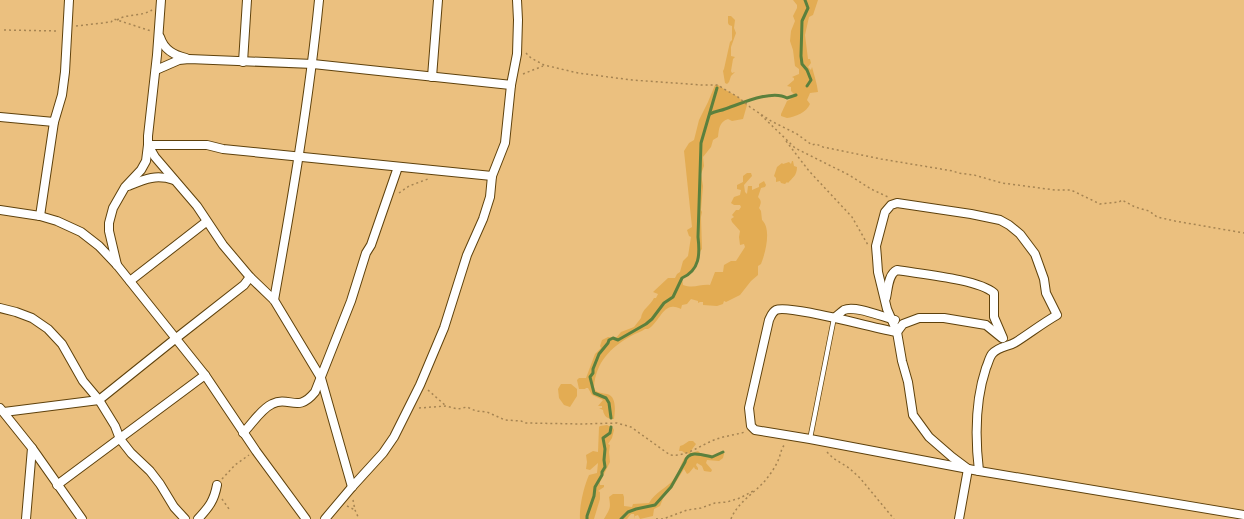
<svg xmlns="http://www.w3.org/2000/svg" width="1244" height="519" font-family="Quicksand,sans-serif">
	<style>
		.green { fill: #e3ac53 }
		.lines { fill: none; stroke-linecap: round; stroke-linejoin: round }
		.stream { stroke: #5b803d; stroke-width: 3 }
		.lane-casing { stroke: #5e410c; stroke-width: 5.5 }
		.street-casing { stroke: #5e410c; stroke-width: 10 }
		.path { stroke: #a68452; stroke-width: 1.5; stroke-dasharray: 2 3; stroke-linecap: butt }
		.lane { stroke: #fff; stroke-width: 4 }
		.street { stroke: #fff; stroke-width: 8 }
	</style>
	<rect width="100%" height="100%" fill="#ebc07f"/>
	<!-- green -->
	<g class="green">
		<path d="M793 0H818L813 15 809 17 805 35 808 59H810L811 63 808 67 811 70 812 67C814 75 817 83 818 92L810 93 807 100 810 104C807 112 795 117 787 118L781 116V114L787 101 791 99 789 98 794 94 791 91V87L787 86 794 80V78L792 77 799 74V69L795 66 793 50 790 41 791 31 795 21 793 16 797 8V5Z"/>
		<polygon points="728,16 731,16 735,20 734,28 736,33 731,47 731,56 735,57 733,59 731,71 732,73 735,72 731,76 729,82 727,84 725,83 723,71 724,69 730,42 732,40 732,26 729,25 728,23"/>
		<path d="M715 85H718L724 89 738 97 747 105 743 119 732 121 728 119C719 122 719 129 718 137L713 140 711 147 703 157 704 166 701 174 703 186 701 210 702 212 701 217 702 249C699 252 700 254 699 258 696 268 691 274 682 278L683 285C694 289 700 284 710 285L715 272H723L724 265 731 261H736L745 247 744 244 740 245 739 237 740 231 732 222 731 219 734 217 732 215 736 210H739L741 207 740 205H734L731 203 734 197 740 195 741 190 737 189V185L743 182V176L747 173H751L752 176 744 185 745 192 747 194 748 186H752V190L759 187V184L764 181 766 185 765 187 761 188 758 197C762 201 761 203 759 208L761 211 762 220C772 229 765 254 761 264L758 266V275L751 281 740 295 726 302 724 301 723 304 717 306 703 305V302H700L698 303V301L691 299 687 304 682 305 681 309C679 308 677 307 675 307 663 304 658 324 648 329H645C641 332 636 333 631 336 610 348 596 362 594 387L595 390C598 393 602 393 607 394 617 396 615 412 614 419 608 419 604 417 603 410L599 408H602V406H598L603 400 592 395 588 388H586L585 389H579L577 380 579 378H586L595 354 601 348 600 346 602 340 608 337 616 338 621 332 634 327 641 318C642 309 650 306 654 298H656L658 294 653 292 668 278H675L677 274 680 272 683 261 688 256 691 237 689 236 687 230 692 227 684 151 689 143 694 140 699 120 708 102Z"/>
		<path d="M792 161H793L794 166 797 167C797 176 792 178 788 183L787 182 785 184 781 183 780 181 776 182V178L774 176 777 167 782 163 783 164 789 162 791 164Z"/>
		<polygon points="561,384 571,384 577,389 577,396 570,407 564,405 559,398 558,389"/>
		<path d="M607 425 613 428 614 430 612 438 608 444 610 445 609 452 610 462 600 482V485H604V487L598 491 600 492V499L594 519H580C579 507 584 486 589 475L597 473 598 463 590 470 586 469 587 462 586 455 593 451 598 452 599 427 600 426Z"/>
		<path d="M689 441H693L696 444 690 452 691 453 698 451C707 460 713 455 723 452L724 454 723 458 719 461 707 460 706 463 712 470 711 472 704 471 702 466 697 463 696 465 698 468V470L695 469 694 467 689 473 687 474 684 469 672 488 664 496 660 506 654 509 653 516 640 519 638 515 635 516V519L634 514H631L627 519H604C610 508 611 509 609 497L613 494H623L624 497V506L632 507 633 504 649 503C655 492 667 488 674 479 681 471 680 460 689 454L688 453 686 454 682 451H679L680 446 683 445Z"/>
	</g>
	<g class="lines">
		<!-- stream -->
		<g class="stream">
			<polyline points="805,0 808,8 802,21 801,56 802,64 807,70 811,80 807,86"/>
			<path d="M710 114C715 111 720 111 725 109 740 104 772 89 787 98L796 95"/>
			<path d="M611 418 609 403 606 398 594 393 590 377 593 373V369L599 354 608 343 609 340 613 338 618 340 646 324 652 319 664 303 673 297 682 278C700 270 700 254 698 237L701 143 717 88"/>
			<polyline points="587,519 587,516 594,496 595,487 602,475 602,472 605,467 604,460 605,449 603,438 610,433 611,427"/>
			<path d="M621 519 628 512 636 509 655 505 671 487 685 462C688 449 703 455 712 457L723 452"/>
		</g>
		<!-- lane casing -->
		<g class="lane-casing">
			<polyline id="lane" points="810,439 834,318"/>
		</g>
		<!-- street casing -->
		<g class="street-casing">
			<g id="street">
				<polyline points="161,0 157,55 148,136 148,145 155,157 197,206 223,245 250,277 274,300 321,378 352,487"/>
				<path d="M160 37C164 50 174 55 186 58"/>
				<polyline points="243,62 247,0"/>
				<polyline points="156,70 179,60 189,59 313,64 511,85"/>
				<polyline points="432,77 438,0"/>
				<polyline points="0,117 54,122"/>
				<path d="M128 186C145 179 156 174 174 180"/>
				<polyline points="0,210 40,216 57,221 81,232 99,246 117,265 205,375 256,451 306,519"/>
				<polyline points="40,216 54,122 62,95 65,72 69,0"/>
				<polyline points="117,265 109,231 109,223 113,208 125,187 141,170 146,161 148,145 207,145 223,149 492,176"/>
				<polyline points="130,281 206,222"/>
				<path d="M886 298C888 289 888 274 897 270 920 274 978 279 994 293V317L1003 338"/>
				<path d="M274 300C292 200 309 101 319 0"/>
				<polyline points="0,308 16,312 32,318 48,329 62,344 83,381 99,400 115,426 120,439 131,453 150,471 160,484 174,507 185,519"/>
				<path d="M834 318C837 316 841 312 844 310 855 305 883 317 895 320"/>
				<path d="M897 332C877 329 788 304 776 310 772 312 771 316 769 320L749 408 751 426 755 430 810 439 979 471 1244 515"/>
				<polyline points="897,332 903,324 919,318 944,318 986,325 1002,338"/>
				<polyline points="0,408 32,448 26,519"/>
				<polyline points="4,412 99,400 175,339 244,285 250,277"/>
				<path d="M243 433C252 424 261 409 272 404 290 395 297 414 315 392L351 301 366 253 371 245 398 167"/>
				<polyline points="32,448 82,519"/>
				<polyline points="57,485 205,375"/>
				<path d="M198 519C209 507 214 501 217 485"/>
				<polyline points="325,519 352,487 383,453 394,437 420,385 444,328 467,255 483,219 490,197 492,176 505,143 511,85 517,54 518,20 517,0"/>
				<path d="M959 519 968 469 952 457 929 437 913 415 908 382 902 361 897 332 887 309 878 272 877 258 876 246 885 212 891 205 897 203 971 214 1000 220 1009 225 1020 234 1035 254 1044 279 1046 293 1057 315C1043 323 1030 333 1016 342 1008 347 999 346 992 354 989 358 988 364 986 368 975 401 975 437 979 471"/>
			</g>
		</g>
		<!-- path -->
		<g class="path">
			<path d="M117 20C128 13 141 17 152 10"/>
			<polyline points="76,26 111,22 114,19 151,31"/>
			<polyline points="4,30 58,31"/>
			<polyline points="526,53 531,58 544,65 578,73 632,80 702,85 718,85 724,89 738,97 750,107 771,121 797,134 812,145 816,144 823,147 881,159 953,171 958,173 974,175 1002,183 1055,190 1071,190 1100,204 1119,202 1122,200 1135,207 1149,211 1157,217 1175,221 1244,233"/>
			<polyline points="523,74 543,66"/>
			<polyline points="761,115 795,148 849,175 871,189 888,197"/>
			<polyline points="786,141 809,171 852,217 868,245"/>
			<polyline points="399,193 409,186 428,179"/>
			<polyline points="428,390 446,406"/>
			<path d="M419 408 446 406 458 409 467 407 476 411 487 412 505 420 521 421 526 423 582 424 617 423 631 427 670 455C686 457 699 446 714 440 724 436 735 435 745 432"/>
			<polyline points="827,452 833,458 849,468 860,478 894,519"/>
			<polyline points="222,479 235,465 249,455"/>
			<polyline points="222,499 229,509"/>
			<polyline points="353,500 355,510 359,519"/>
			<polyline points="347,506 355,510"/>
			<polyline points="656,519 663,519 687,510 701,508 715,503 727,502 740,498 755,490"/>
			<path d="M731 519C738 501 757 492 768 477 772 472 777 464 779 458 781 453 781 449 785 444"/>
		</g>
		<!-- lane -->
		<use href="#lane" class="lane"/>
		<!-- street -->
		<use href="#street" class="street"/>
	</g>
</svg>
